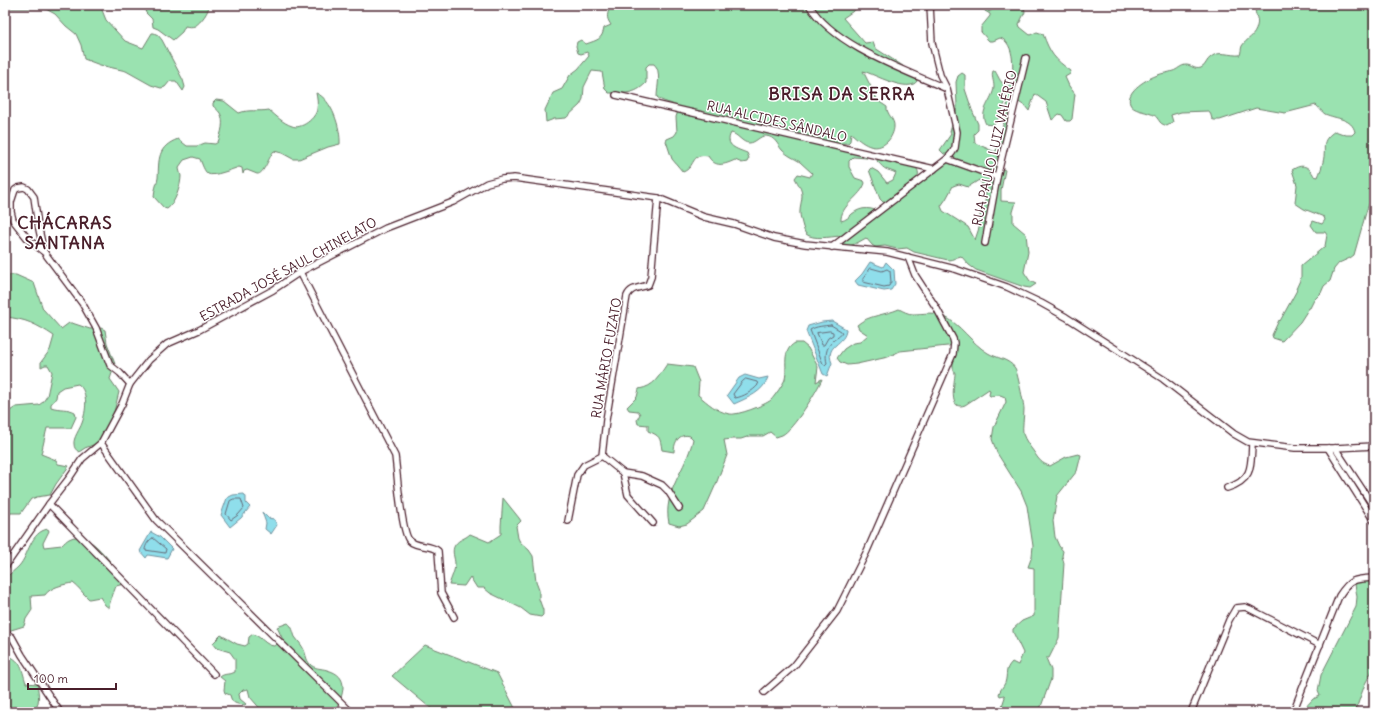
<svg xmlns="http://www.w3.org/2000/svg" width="1379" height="717" font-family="Delius,sans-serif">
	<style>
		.green { fill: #9ae2b0; stroke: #72806e; fill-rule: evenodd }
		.water { fill: #8fdeeb; stroke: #73929e }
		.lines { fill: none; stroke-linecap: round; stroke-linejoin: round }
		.shore { stroke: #666b78; stroke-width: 1 }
		.street-casing { stroke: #4a1f2b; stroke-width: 8 }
		.street { stroke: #fff; stroke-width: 5.5 }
		.labels { text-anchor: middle; stroke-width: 3; stroke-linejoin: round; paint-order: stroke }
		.street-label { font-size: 13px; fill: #4a1f2b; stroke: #fff }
		.district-label { font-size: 17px; font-weight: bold; letter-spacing: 1px; fill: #4a1f2b; stroke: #fff }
	</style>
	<rect width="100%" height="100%" fill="#fff"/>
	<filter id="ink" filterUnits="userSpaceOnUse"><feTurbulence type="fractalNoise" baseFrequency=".025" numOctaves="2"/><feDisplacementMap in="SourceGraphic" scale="8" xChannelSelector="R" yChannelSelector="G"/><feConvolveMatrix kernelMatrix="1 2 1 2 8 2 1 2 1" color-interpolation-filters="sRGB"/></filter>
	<g filter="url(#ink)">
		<!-- green -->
		<g class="green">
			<polygon points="5,5 100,5 106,20 125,41 143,48 152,33 154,33 158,35 162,40 183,80 185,87 183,91 176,81 170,81 165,87 161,88 151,85 126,71 100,65 84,59 81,45 76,34 66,26 55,14 44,8 12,8 5,7"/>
			<path d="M153 5H209C209 12 201 22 195 26 192 27 189 27 185 26L182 32 173 40 158 29 153 27 152 19 146 13 145 10Z"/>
			<path d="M610 5H862L843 18 865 43 873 42 875 48 903 66 915 77 917 81C909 94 874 74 863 71L878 101 887 107C886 114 895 119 894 127 894 131 891 138 888 141 875 154 862 143 851 133L850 141 848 143 830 144 861 155 867 158 853 157 849 161V167L855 178 864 181 865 183C861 197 840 205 841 221 846 220 849 217 852 214 862 206 871 208 881 212L891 205 890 204 883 202 880 199 869 170 871 168 878 172 887 183 893 180 896 173C885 168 887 172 877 161L878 158 914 165C922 174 917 176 914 186L953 157 954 155 944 154 940 150 951 134 950 132 957 107 956 82 958 76 962 73 965 75V89L972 110 978 124V130L974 134 975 143 995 152 998 147 1008 102 1007 101C1000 109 1002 119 992 125L986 124C978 111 993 100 994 87 994 81 991 76 993 71H995C999 77 1001 86 1009 86 1015 74 1015 42 1000 38L993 41H989L981 32V27L990 16V14L985 11 983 5H991L988 9 989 12 999 5H1024L1025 12 1019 24 1020 27 1030 35 1037 32 1043 34C1050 53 1054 59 1071 71L1070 74 1065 77 1069 86 1075 94 1072 119 1070 121H1066L1062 115 1059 114 1052 120 1046 102 1035 94 1029 111 1025 106 1012 98 1004 142 1001 168 1005 170 1001 190V201L1016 202 1013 212V223L1026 234 1028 252 1024 272 1030 281 1036 284 1030 288 1024 287 976 270 969 265 961 256C956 257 953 260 948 260L914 252 907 248 897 249 885 246 875 247 872 245 866 238 857 243 839 250 835 246 841 238 840 236C830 237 813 240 806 234 804 233 799 214 800 211 800 206 802 200 802 196 802 189 798 184 795 178L798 174 810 177 812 173C808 169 804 166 800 162 794 158 788 156 782 150 777 144 775 137 766 136 760 135 756 143 749 143 742 143 738 134 731 133 724 146 737 149 747 153L749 158 747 162 742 163 735 160C724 165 715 168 708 156 690 153 696 167 683 172L672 159 666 141 667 139 674 136 677 132 676 117 679 108C672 102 663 103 657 97 657 87 662 71 654 64H649L646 67V83C634 95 625 93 609 93L605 89 602 72 592 71 584 87 583 99 580 105 566 118 554 119 546 122 545 110 553 93 562 89 570 75 578 69 589 56 587 52 581 54 578 53 576 46 577 42 581 40 586 44C597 40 602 40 604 28L611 25C605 16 608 15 610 5ZM979 180 986 189V192L985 202 980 211V225L975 240 968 227 943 211 941 206 946 199 953 186 959 184 968 187Z"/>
			<path d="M1258 5H1374V193L1367 209 1354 255 1350 258 1339 263 1334 269 1330 281 1324 286 1321 293 1314 300 1310 308H1309L1300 322 1282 341 1273 338 1272 335 1279 320 1280 321 1297 290 1296 289 1301 278V266L1325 246 1327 235 1325 232H1316L1311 225 1313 221 1322 224 1325 220 1324 217 1304 209 1295 203 1297 185 1292 170C1302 163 1309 166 1314 176L1318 177C1320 172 1322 167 1323 162 1327 146 1319 142 1335 131L1346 135H1352L1355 132C1352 118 1336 119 1325 114 1322 112 1319 108 1316 105L1285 113 1256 108 1220 120H1214L1212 119 1210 112 1208 111 1181 112 1171 115 1173 122 1167 126C1165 125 1161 124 1160 122 1157 118 1156 115 1151 114 1145 111 1133 111 1130 104 1125 91 1148 78 1158 75 1162 73 1168 73 1173 71 1177 70 1181 65 1186 65 1192 65 1194 70 1201 68 1206 66 1206 60 1211 57 1219 50 1230 56 1240 55 1241 53 1241 48 1242 46 1246 39 1255 37 1257 26 1260 18 1251 11 1258 5Z"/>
			<path d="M316 93C332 99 341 129 340 144L328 147 299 159H293L282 153 274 151C269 156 264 175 257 174 254 173 250 171 247 170L244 171 243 174 242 168 239 167C233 169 213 177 208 174 204 171 202 164 200 159L193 157 184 160 179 167C179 170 180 172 181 176 181 185 175 204 167 209L164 208 154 197C154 190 157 184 158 178 159 159 157 147 178 139L187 146H197L205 143 215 144 218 142C221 134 225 121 220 113 218 110 215 108 213 106V103L216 100 224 101 239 113C249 109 258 112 269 110 276 116 283 123 292 126 301 130 316 118 317 109 318 104 317 98 316 93Z"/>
			<path d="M5 275H16L34 283 43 309 61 329 69 323H72L90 329 101 328 105 330 107 343 115 364 110 379 119 392 113 416 98 443 85 448 79 452C76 450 74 448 74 444 73 438 80 429 82 423 86 412 89 392 78 384L63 387 57 391 56 398 51 404V407C59 410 68 408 75 412L76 417 71 428H47L41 454 56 460 58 464 69 466 56 484 50 495 37 497 31 499 21 513H11L7 517 5 523V414L16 407 39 405 43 402 47 396 52 372 48 365H45L41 367V362L50 350 54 336C36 324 26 319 5 317Z"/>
			<path d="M899 309C903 311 908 314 913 314 924 314 933 311 943 316 961 324 971 343 988 353 996 358 1009 359 1015 368 1017 371 1024 404 1024 409 1024 417 1022 426 1023 434 1025 440 1030 447 1034 452 1038 459 1042 464 1050 466L1066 457 1078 454 1081 455 1077 471 1057 496 1053 521 1055 537 1059 546 1063 551 1062 556 1064 563 1059 638 1049 658H1046L1051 670V679L1039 712H1000L1005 697 1004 695 1000 696 999 694C1000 690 1003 687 1005 683 1008 674 1004 670 1012 662L1018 665 1023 653 1013 632V629L1022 621 1034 616V568L1028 567 1032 556 1033 546 1027 506 1021 491 997 453 992 439 994 427 1006 402 1005 397 1000 395 990 396 989 395 990 391 989 389 965 405C947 412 955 381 955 373 954 371 953 369 953 367 952 360 958 353 957 345L900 351 888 357 857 364 847 365 840 362 837 358 844 349 853 343 860 342 868 335 859 329 857 325C868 315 886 315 899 309Z"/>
			<path d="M795 343H802L808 348 818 367 816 382 822 379C817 391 793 430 782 435 780 436 778 436 776 437L770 432 763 436H750L741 439H732L724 440 727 455 716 484 704 511 687 524 679 526 669 523C662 492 687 469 693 439L690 436C679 433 674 442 674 452L662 450C660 437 660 436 648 431V425L638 424 637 420 640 414 638 411 629 410 627 407 637 397 639 389C655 386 658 377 667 364L693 367 699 382 698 395C708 403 716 411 729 414 737 416 765 405 771 400 774 397 784 383 785 379 788 366 781 351 795 343Z"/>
			<path d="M503 498 519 518 521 521 516 526 518 538 520 542 529 550 533 556 536 582 539 590V599L543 610V615L541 617 530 615 521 608 490 593 484 588H477L470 577 464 586 449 585C451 578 455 571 455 564 455 558 451 551 455 545 459 539 465 539 470 534L489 542 501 534V526Z"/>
			<path d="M48 529 49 531 43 543 44 547 62 545C64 543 67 540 69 539 90 527 114 568 125 581L124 584 116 586C114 592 109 603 109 608L105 605 100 597 89 599C83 594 80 588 73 583 65 584 50 587 45 595L31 596 32 610 26 619 24 626 8 631V625L5 619V578C10 574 15 570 19 566 29 555 30 532 48 529Z"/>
			<polygon points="1374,579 1374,667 1365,684 1355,712 1301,712 1313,699 1320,696 1318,691 1321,675 1356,607 1357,597 1355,584 1359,580"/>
			<path d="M288 623C293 627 293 632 295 637 298 641 302 645 304 650 306 654 306 660 310 664 314 669 321 668 327 670 351 676 343 695 335 712H263L250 697 248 689 243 690 239 694 240 699 246 704 245 705C236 704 232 704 230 695L225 693 224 690 225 681 220 677C224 673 230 675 235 672V659L230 652 217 648 213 643 221 635 237 644 245 646 248 644 249 637 253 634C263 638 265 645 274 646L283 640 277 627Z"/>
			<polygon points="425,645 497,673 517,712 435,712 392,676"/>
			<path d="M5 654C22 661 21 667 26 683L37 684C39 695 40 703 34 712H5Z"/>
		</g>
		<!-- water -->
		<g class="water">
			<polygon points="870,262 883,267 886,262 894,270 895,284 891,290 884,291 858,285 855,281 862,274"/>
			<path d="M832 321 846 329C846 345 824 344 832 363L827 376 823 374 806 331 808 326 822 322Z"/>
			<path d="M745 375 759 379 768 377C764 392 747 398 734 404L727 395 739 378Z"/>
			<polygon points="244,494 246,497 246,503 250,507 241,518 230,527 221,515 227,498 233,495"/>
			<polygon points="262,512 268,518 274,519 277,525 271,534 265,529 266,523"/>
			<polygon points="151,532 160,537 172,549 167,558 148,555 146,558 140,551"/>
		</g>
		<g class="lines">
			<!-- shore -->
			<g class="shore">
				<polygon points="871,268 882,271 887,269 890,271 891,282 889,286 884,287 863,282 863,279"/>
				<path d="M831 325 841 331 842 333C839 338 835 338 832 342 826 348 825 356 827 363L825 365 823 364 810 330C816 326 824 326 831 325Z"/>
				<polygon points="830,331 833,332 833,335 828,338 824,345 822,345 817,333"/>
				<path d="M746 379 757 382 758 385C753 391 743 397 735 398L733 394 742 382Z"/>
				<polygon points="234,499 241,499 244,508 238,515 231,520 226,514 230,501"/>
				<path d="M153 538 166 549 165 553 145 550C145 546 149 539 153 538Z"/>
			</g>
			<!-- street casing -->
			<g class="street-casing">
				<g id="street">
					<path d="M809 5C834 46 904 70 947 89"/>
					<polyline points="616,95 934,169"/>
					<polyline points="947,159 997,177"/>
					<polyline points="985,243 997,177 1026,58"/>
					<polyline points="832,247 947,159 952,153 955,148 957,132 947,89 940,75 932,43 930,5"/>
					<polyline points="44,252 38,225 34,197 28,189 24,187 18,188 15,190 11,202 11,212 13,220 28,239 44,252 82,303 96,328 110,365 120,373 130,384"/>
					<path d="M300 272 395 456C397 471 401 530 409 540 416 548 430 544 438 551L441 593 454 617"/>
					<polyline points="101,443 156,520 351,712"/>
					<polyline points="1328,448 1374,521"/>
					<polyline points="1335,448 1374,507"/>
					<polyline points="602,456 623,473 642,476 662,485 668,491 679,508"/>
					<polyline points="623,473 628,495 653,523"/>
					<path d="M1227 488C1253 480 1251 466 1252 443"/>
					<polyline points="49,504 214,674"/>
					<path d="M568 521 577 475 584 465 602 456 606 420 627 296C631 287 640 288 648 285L651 277 658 198"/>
					<polyline points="5,567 49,504 70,477 82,459 101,443 122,404 130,384 149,360 167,344 199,330 273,290 300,272 386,228 453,202 487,183 502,179 514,178 658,198 704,217 734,224 774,238 805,244 887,252 955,269 1007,287 1041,303 1066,317 1163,379 1234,434 1248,442 1295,448 1335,448 1374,446"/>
					<polyline points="5,633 12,637 22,655 60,712"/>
					<polyline points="764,692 794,666 837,611 867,551 953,354 954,343 953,339 937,309 915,275 908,257"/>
					<polyline points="1191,712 1229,620 1236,608 1245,607 1250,609 1320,645"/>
					<path d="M1293 712 1339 596C1350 579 1354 579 1374 578"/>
					<polyline points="1373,712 1374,710"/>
				</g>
			</g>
			<!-- street -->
			<use href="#street" class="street"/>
		</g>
	</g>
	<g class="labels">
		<!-- street labels -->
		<g class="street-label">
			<text transform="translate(777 121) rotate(13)" y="5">RUA ALCIDES SÂNDALO</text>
			<text transform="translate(994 148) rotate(-77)" y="5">RUA PAULO LUIZ VALÉRIO</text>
			<text transform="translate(288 269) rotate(-29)" y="5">ESTRADA JOSÉ SAUL CHINELATO</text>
			<text transform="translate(606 358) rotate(-80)" y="5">RUA MÁRIO FUZATO</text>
		</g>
		<!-- district labels -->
		<g class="district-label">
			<text x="842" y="100">BRISA DA SERRA</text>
			<text x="65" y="229">CHÁCARAS<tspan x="65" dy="20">SANTANA</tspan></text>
		</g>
	</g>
	<!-- margin -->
	<rect width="1379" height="717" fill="none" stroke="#fff" stroke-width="20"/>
	<rect x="10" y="10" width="1359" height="697" fill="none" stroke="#4a1f2b" stroke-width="1.5" filter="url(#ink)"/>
	<!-- scale -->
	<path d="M28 683v6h88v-6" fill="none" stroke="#4a1f2b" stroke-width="2"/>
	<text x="34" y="683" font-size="12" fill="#4a1f2b" stroke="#ffffff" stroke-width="3" paint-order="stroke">100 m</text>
</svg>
